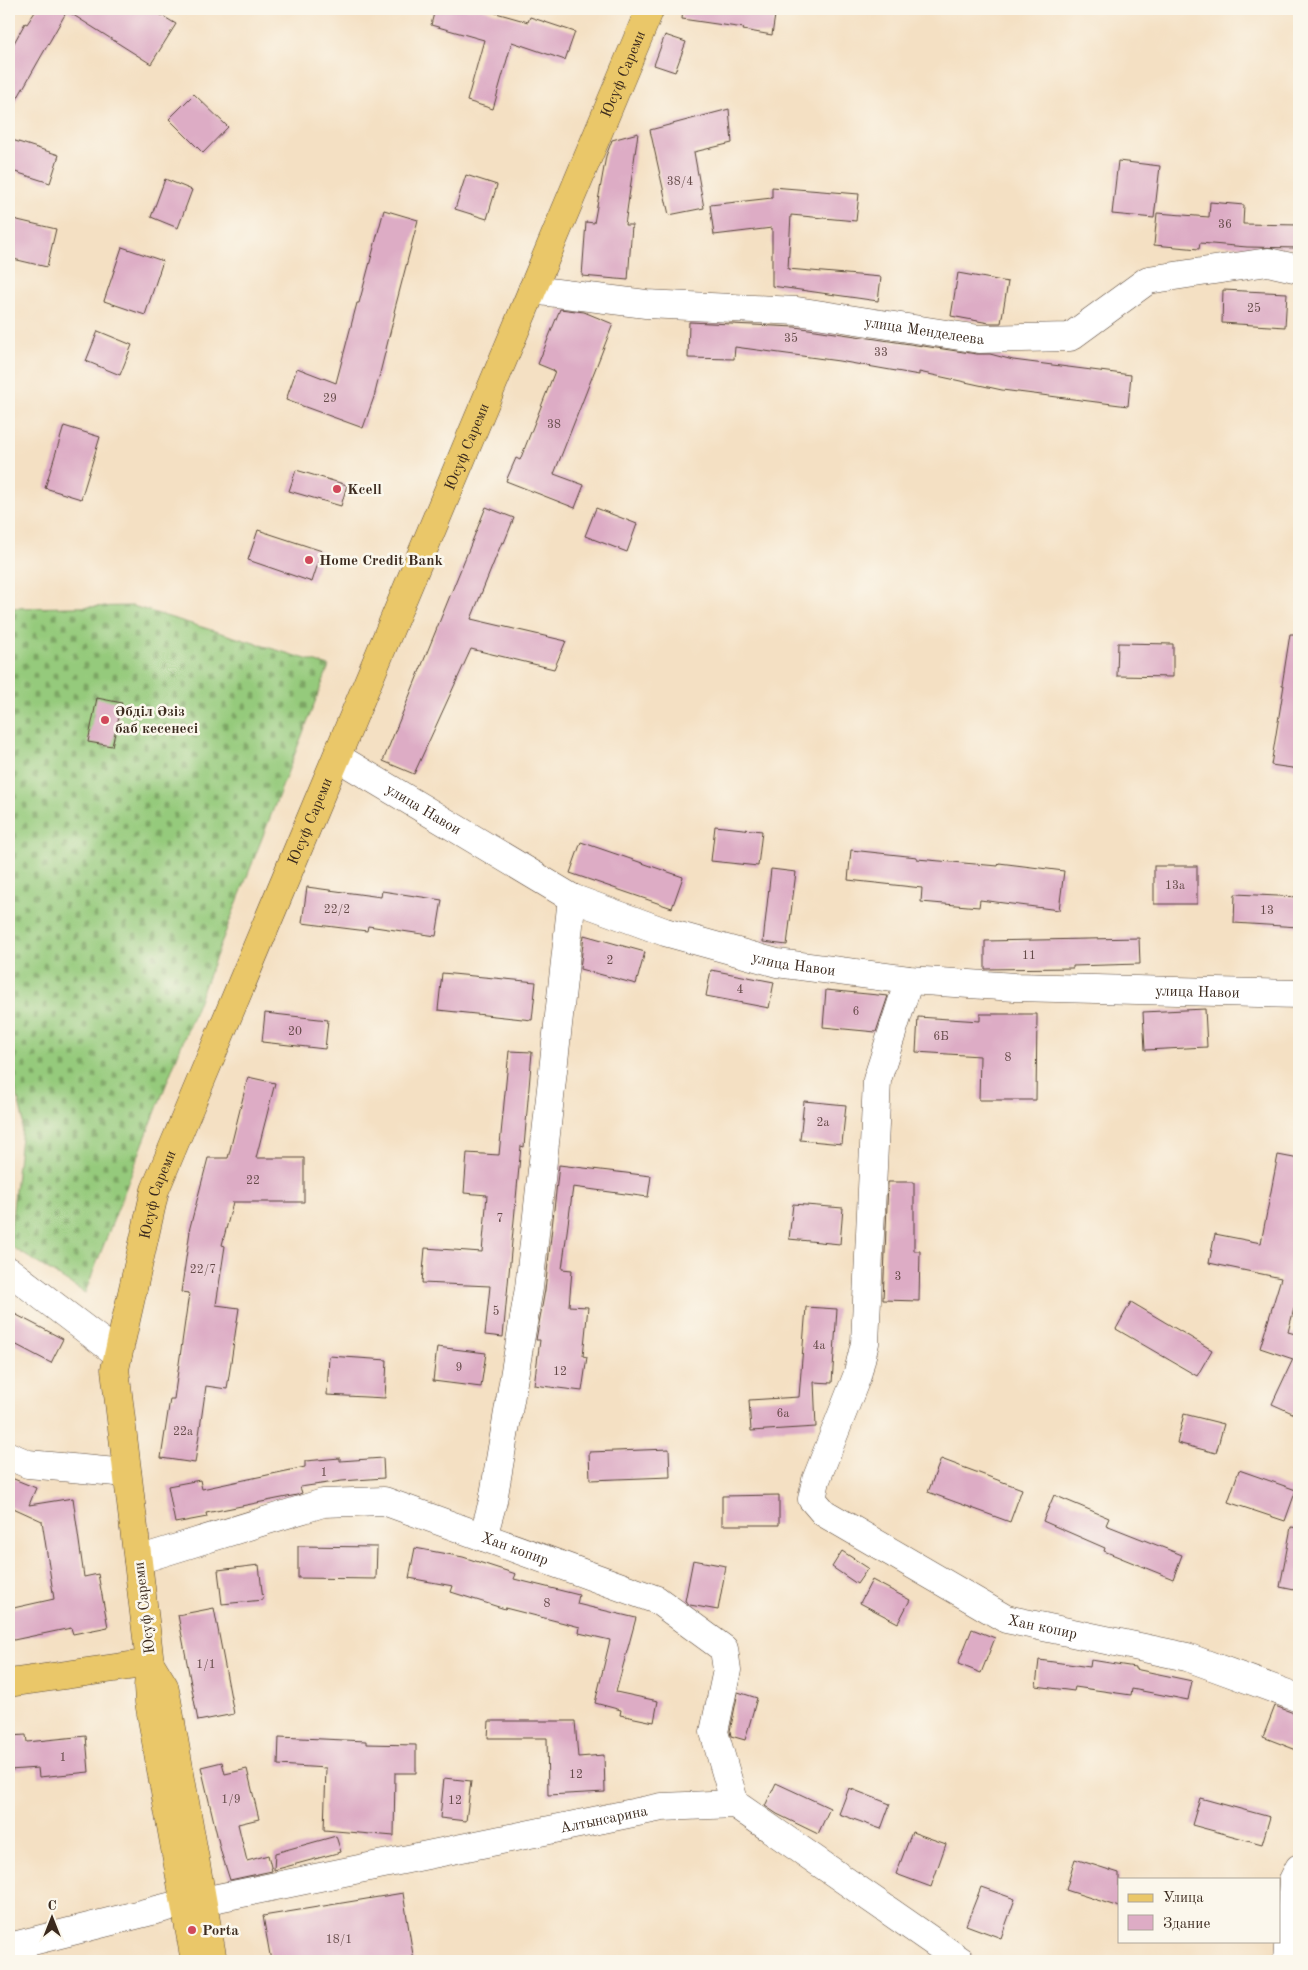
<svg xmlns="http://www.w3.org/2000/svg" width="1308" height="1970" font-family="'Old Standard TT',serif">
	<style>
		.cemetery { fill: url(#cemetery-stones); stroke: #687a4c }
		.building { fill: #ddacc5 }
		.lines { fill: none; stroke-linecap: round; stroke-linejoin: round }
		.minor-casing { stroke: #574537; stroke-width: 29 }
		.major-casing { stroke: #574537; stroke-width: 29 }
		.minor { stroke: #fff; stroke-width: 28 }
		.major { stroke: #eac769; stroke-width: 28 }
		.poi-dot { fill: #d1495b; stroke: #fbf7ec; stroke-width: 2 }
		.labels { text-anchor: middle; stroke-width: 5; stroke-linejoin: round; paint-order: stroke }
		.number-label { font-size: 12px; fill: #644a48 }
		.street-label { font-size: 15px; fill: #3b2a1e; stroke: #fbf7ec }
		.poi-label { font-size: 15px; font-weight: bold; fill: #3b2a1e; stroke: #fbf7ec; text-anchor: start }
	</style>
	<defs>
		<pattern id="cemetery-stones" width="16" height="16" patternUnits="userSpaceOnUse" patternTransform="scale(1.25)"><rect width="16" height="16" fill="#95ca7b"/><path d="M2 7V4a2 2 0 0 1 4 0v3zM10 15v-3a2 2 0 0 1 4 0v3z" fill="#7ba464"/></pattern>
	</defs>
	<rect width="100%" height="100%" fill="#fbf7ec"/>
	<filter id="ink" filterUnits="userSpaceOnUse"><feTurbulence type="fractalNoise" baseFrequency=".02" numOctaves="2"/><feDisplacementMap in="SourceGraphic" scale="10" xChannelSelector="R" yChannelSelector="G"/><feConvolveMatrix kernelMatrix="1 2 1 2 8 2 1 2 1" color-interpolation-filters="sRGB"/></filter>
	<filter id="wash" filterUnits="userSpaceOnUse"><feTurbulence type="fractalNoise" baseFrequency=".0096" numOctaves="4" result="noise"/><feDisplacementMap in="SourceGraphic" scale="20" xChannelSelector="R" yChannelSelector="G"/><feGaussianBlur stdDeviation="1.12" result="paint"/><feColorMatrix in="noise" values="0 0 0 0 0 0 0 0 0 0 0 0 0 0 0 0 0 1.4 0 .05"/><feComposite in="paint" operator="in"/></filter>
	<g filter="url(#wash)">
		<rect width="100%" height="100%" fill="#f4e0c3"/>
		<!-- cemetery -->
		<polygon class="cemetery" points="133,606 329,666 85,1293 9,1245 23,1119 9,1062 9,608"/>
		<g id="blocks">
			<!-- building -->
			<g class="building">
				<polygon points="37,9 151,9 176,24 151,64 67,11 9,113 9,52 25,23 27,24"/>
				<polygon points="435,9 482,9 528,22 530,17 575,32 565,60 512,42 493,109 467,101 484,40 431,25"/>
				<polygon points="683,9 776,9 772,35 743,30 744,28 682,19"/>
				<polygon points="665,35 686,42 675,72 654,65"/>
				<polygon points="194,94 228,127 203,153 169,119"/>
				<polygon points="729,109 732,143 694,152 704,208 669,215 650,130"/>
				<polygon points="638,133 625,225 632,225 628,280 582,276 586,222 594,223 606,156 612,140"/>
				<polygon points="9,139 59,155 50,183 9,170"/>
				<polygon points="1118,161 1160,166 1154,218 1112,214"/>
				<polygon points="466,175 497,185 487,219 455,209"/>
				<polygon points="165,179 192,190 178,228 151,217"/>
				<polygon points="772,187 859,194 856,221 791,215 788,269 881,277 878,301 772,286 772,228 714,235 710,205 772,198"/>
				<polygon points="1210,202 1244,205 1243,224 1299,225 1299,248 1247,247 1200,243 1199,249 1154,245 1157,213 1209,217"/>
				<polygon points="384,210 418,220 394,312 395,313 374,397 363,428 286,400 297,368 336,383 357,303 359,303"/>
				<polygon points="9,218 56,229 47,267 9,258"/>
				<polygon points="122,247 163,261 145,315 104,301"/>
				<polygon points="958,273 1008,282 1001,323 989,323 951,316"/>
				<polygon points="1223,290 1287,293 1285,327 1222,323"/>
				<polygon points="560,309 584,312 613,324 554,474 584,485 575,508 506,481 516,458 520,460 555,371 538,364"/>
				<polygon points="689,322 795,327 977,354 990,354 1013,360 1131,375 1128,406 1002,390 919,372 919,375 839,361 735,347 734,359 688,358"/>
				<polygon points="98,331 132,345 120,375 86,361"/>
				<polygon points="64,426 100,437 81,499 45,488"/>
				<polygon points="296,470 347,485 341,506 289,491"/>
				<polygon points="486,507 514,518 504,543 502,542 471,619 566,641 554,669 471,649 414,774 383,761"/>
				<polygon points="596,508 637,524 627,552 585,536"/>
				<polygon points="258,530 322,551 312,582 248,560"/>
				<polygon points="1290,634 1299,634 1299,769 1271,765 1284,685 1282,685"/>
				<polygon points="1118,643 1173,644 1173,677 1117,676"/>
				<polygon points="97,698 122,703 112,746 88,742"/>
				<polygon points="715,826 762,831 758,866 711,861"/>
				<polygon points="581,842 683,877 672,908 570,873"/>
				<polygon points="851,850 917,857 917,859 998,866 999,863 1064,871 1059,910 980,900 979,907 921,902 922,888 848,880"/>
				<rect x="1154" y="866" width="43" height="38"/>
				<polygon points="771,869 796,872 787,945 763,942"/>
				<polygon points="307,887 381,897 382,891 442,900 436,936 368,926 367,931 302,923"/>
				<polygon points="1235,894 1299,897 1299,927 1234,923"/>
				<polygon points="584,935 645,952 636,984 580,969"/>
				<polygon points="1139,938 1140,964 1073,966 1073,968 985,969 985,941"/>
				<polygon points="711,970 774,982 769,1008 706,996"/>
				<polygon points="442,973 536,982 532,1020 438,1010"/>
				<polygon points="826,990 888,996 876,1032 823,1027"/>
				<polygon points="1205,1009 1207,1047 1145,1050 1143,1012"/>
				<polygon points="265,1013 328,1020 325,1049 262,1042"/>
				<polygon points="980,1014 1037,1014 1036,1100 979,1100 980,1056 916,1052 918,1017 980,1021"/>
				<polygon points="509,1051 532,1052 524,1147 521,1146 503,1337 485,1335 490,1286 422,1283 425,1248 482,1252 487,1195 464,1193 467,1153 499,1155"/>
				<polygon points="248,1077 275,1083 256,1158 304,1158 304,1202 233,1202 222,1245 225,1246 216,1305 239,1308 227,1389 206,1386 195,1463 161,1458 170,1399 174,1399 189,1293 181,1292 190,1231 189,1231 208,1158 228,1158"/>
				<polygon points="804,1101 846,1105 842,1144 800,1140"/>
				<polygon points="1278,1155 1299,1159 1299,1289 1288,1332 1299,1335 1299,1416 1272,1404 1293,1359 1260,1348 1281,1278 1209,1263 1215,1234 1261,1243"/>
				<polygon points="559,1165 651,1176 648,1197 573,1187 562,1269 572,1270 569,1306 588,1307 583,1356 587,1357 582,1391 534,1385 540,1340 536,1340 545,1290"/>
				<polygon points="888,1182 914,1182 914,1251 920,1251 919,1301 883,1300"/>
				<polygon points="793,1204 843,1208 840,1244 789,1239"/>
				<polygon points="1131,1302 1212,1350 1197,1376 1116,1329"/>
				<polygon points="806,1307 837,1309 832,1383 814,1382 816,1427 751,1431 749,1400 799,1397"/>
				<polygon points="9,1311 63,1339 51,1363 9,1341"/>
				<polygon points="437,1347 486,1353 481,1387 433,1381"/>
				<polygon points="329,1356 387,1360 385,1398 327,1395"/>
				<polygon points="1184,1414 1224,1424 1216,1453 1177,1443"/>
				<polygon points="669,1449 670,1477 590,1480 589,1452"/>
				<polygon points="340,1458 340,1461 383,1458 384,1478 342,1481 300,1487 302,1493 297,1495 206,1513 207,1517 175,1523 168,1486 200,1480 202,1489 305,1467 305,1461"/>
				<polygon points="941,1459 1022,1489 1010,1522 928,1492"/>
				<polygon points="1239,1470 1296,1490 1285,1521 1228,1502"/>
				<polygon points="9,1477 36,1488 29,1505 73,1498 84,1577 98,1574 108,1627 73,1634 71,1628 9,1641 9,1609 54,1599 42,1521 9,1506"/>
				<polygon points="779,1495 779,1525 722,1525 722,1496"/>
				<polygon points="1054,1495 1109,1518 1106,1525 1182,1555 1173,1579 1104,1551 1105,1548 1043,1521"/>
				<polygon points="1291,1527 1299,1528 1299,1591 1280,1587"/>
				<polygon points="298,1546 377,1547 376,1579 298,1578"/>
				<polygon points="415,1548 463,1557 516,1574 514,1579 579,1595 577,1604 636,1618 616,1692 658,1701 654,1722 620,1715 621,1710 595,1703 610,1640 579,1633 580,1627 505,1608 505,1609 451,1592 453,1586 409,1578"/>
				<polygon points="842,1551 868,1568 857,1584 832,1567"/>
				<polygon points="693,1560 726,1566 718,1610 690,1605 685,1601"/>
				<polygon points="259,1565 263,1600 222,1604 218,1570"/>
				<polygon points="872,1580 910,1600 898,1623 860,1603"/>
				<polygon points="214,1608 234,1714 198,1721 178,1615"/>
				<polygon points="972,1629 995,1638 981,1673 958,1664"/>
				<polygon points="1039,1660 1090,1667 1091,1660 1135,1667 1135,1669 1192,1681 1188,1700 1132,1689 1131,1695 1075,1687 1074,1691 1036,1686"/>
				<polygon points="738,1692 757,1698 745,1740 731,1736 730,1731"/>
				<polygon points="1275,1706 1299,1715 1299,1751 1263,1737"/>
				<polygon points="489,1721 575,1721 578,1757 604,1755 605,1792 548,1795 547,1738 488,1738"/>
				<polygon points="26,1735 27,1742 86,1736 89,1772 39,1777 38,1768 9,1770 9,1736"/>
				<polygon points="279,1737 366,1741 366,1744 416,1745 416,1773 395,1773 394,1836 324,1830 326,1768 278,1765"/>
				<polygon points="222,1762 225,1774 247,1769 259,1819 238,1824 247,1861 268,1855 272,1871 230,1880 221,1852 201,1767"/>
				<polygon points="444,1778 471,1781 466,1821 440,1818"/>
				<polygon points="776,1783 830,1808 818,1834 777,1814 765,1806"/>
				<polygon points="849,1788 890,1804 881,1829 839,1814"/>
				<polygon points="1200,1798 1270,1817 1262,1844 1192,1825"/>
				<polygon points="912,1832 946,1844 931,1887 896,1874"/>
				<polygon points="336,1836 341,1852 274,1870 275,1853"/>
				<polygon points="1075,1859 1119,1873 1119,1907 1066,1890"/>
				<polygon points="981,1887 1015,1899 1001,1938 966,1925"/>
				<polygon points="403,1893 414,1961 271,1961 263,1916"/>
			</g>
		</g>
	</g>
	<g filter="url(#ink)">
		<use href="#blocks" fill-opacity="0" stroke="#574537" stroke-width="1"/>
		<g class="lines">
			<!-- minor casing -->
			<g class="minor-casing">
				<g id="minor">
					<path id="s1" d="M532 290 646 304 797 311 979 339 1070 337 1148 280 1268 262 1299 269"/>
					<path id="s2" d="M337 757 572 898 665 932 777 963 909 980 1015 987 1299 994"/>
					<path id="s3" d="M909 980 877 1080 865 1343 857 1376 816 1480 812 1499 824 1513 1006 1619 1187 1657 1299 1698"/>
					<polyline points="9,1271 118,1354"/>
					<polyline points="9,1456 28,1464 127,1473"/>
					<polyline points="483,1537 493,1501 529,1288 572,898"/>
					<path id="s4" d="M138 1560 323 1503 384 1501 657 1600 724 1649 727 1670 714 1732 735 1804"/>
					<path id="s5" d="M203 1901 662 1807 735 1804 961 1961"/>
					<polyline points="9,1947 184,1903"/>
					<polyline points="1287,1961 1293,1880 1299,1868"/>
				</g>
			</g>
			<!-- major casing -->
			<g class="major-casing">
				<g id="major">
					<path id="s6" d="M9 1683 150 1663 115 1369 155 1190 650 9"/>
					<polyline points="195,1961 149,1702 148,1687 150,1663 164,1686 167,1700 213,1961"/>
				</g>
			</g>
			<!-- minor -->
			<use href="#minor" class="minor"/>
			<!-- major -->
			<use href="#major" class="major"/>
		</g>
	</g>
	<!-- markers -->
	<g class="poi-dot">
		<circle cx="337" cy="489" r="5"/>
		<circle cx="309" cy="560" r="5"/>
		<circle cx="105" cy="720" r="5"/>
		<circle cx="192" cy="1930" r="5"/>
	</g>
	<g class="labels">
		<!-- number labels -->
		<g class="number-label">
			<text x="680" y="185">38/4</text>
			<text x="1225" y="228">36</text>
			<text x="1254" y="312">25</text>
			<text x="791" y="342">35</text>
			<text x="881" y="356">33</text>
			<text x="330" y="402">29</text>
			<text x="554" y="428">38</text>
			<text x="1175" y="889">13а</text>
			<text x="337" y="913">22/2</text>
			<text x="1267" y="914">13</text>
			<text x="1029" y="959">11</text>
			<text x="610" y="964">2</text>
			<text x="740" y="993">4</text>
			<text x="856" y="1015">6</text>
			<text x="295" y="1035">20</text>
			<text x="941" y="1040">6Б</text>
			<text x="1008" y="1061">8</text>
			<text x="823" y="1126">2а</text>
			<text x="253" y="1184">22</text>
			<text x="500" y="1222">7</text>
			<text x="203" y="1273">22/7</text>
			<text x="898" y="1280">3</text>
			<text x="496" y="1315">5</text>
			<text x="819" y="1349">4а</text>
			<text x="459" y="1371">9</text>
			<text x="560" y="1375">12</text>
			<text x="783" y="1417">6а</text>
			<text x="183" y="1435">22а</text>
			<text x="324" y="1476">1</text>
			<text x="547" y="1607">8</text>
			<text x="206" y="1668">1/1</text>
			<text x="63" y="1761">1</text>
			<text x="576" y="1778">12</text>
			<text x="231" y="1803">1/9</text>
			<text x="455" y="1804">12</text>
			<text x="339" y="1943">18/1</text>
		</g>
		<!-- street labels -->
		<g class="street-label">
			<text dy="5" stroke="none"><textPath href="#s6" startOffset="1832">Юсуф Сареми</textPath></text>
			<text dy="5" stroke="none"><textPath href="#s1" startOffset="395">улица Менделеева</textPath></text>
			<text dy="5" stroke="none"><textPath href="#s6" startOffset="1428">Юсуф Сареми</textPath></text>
			<text dy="5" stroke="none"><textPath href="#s2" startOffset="101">улица Навои</textPath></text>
			<text dy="5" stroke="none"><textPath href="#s6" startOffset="1022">Юсуф Сареми</textPath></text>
			<text dy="5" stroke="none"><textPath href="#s2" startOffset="506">улица Навои</textPath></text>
			<text dy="5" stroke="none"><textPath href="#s2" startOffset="911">улица Навои</textPath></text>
			<text dy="5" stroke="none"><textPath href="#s6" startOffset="618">Юсуф Сареми</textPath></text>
			<text dy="5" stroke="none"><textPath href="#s4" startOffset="394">Хан копир</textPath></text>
			<text transform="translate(144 1608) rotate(-97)" y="5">Юсуф Сареми</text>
			<text dy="5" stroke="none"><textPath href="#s3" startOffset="800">Хан копир</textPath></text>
			<text dy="5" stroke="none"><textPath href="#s5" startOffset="409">Алтынсарина</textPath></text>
		</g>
		<!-- poi labels -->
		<g class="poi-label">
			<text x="347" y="494">Kcell</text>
			<text x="319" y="565">Home Credit Bank</text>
			<text x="115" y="716">Әбділ Әзіз<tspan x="115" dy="17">баб кесенесі</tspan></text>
			<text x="202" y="1935">Porta</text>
		</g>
	</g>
	<!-- margin -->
	<rect width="1308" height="1970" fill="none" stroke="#fbf7ec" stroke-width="30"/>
	<!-- legend -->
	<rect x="1118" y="1878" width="162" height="65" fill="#fbf7ec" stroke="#aea59a"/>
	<rect x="1128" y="1894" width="25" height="8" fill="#eac769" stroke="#aea59a"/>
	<text x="1163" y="1902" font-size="15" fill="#3b2a1e">Улица</text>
	<rect x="1128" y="1915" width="25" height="15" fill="#ddacc5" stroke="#aea59a"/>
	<text x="1163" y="1928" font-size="15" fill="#3b2a1e">Здание</text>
	<!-- north arrow -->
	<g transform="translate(52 1918)" stroke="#fbf7ec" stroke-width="4" paint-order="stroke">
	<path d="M0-4L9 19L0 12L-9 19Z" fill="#3b2a1e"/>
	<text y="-8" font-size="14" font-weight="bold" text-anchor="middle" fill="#3b2a1e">С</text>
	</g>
</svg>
